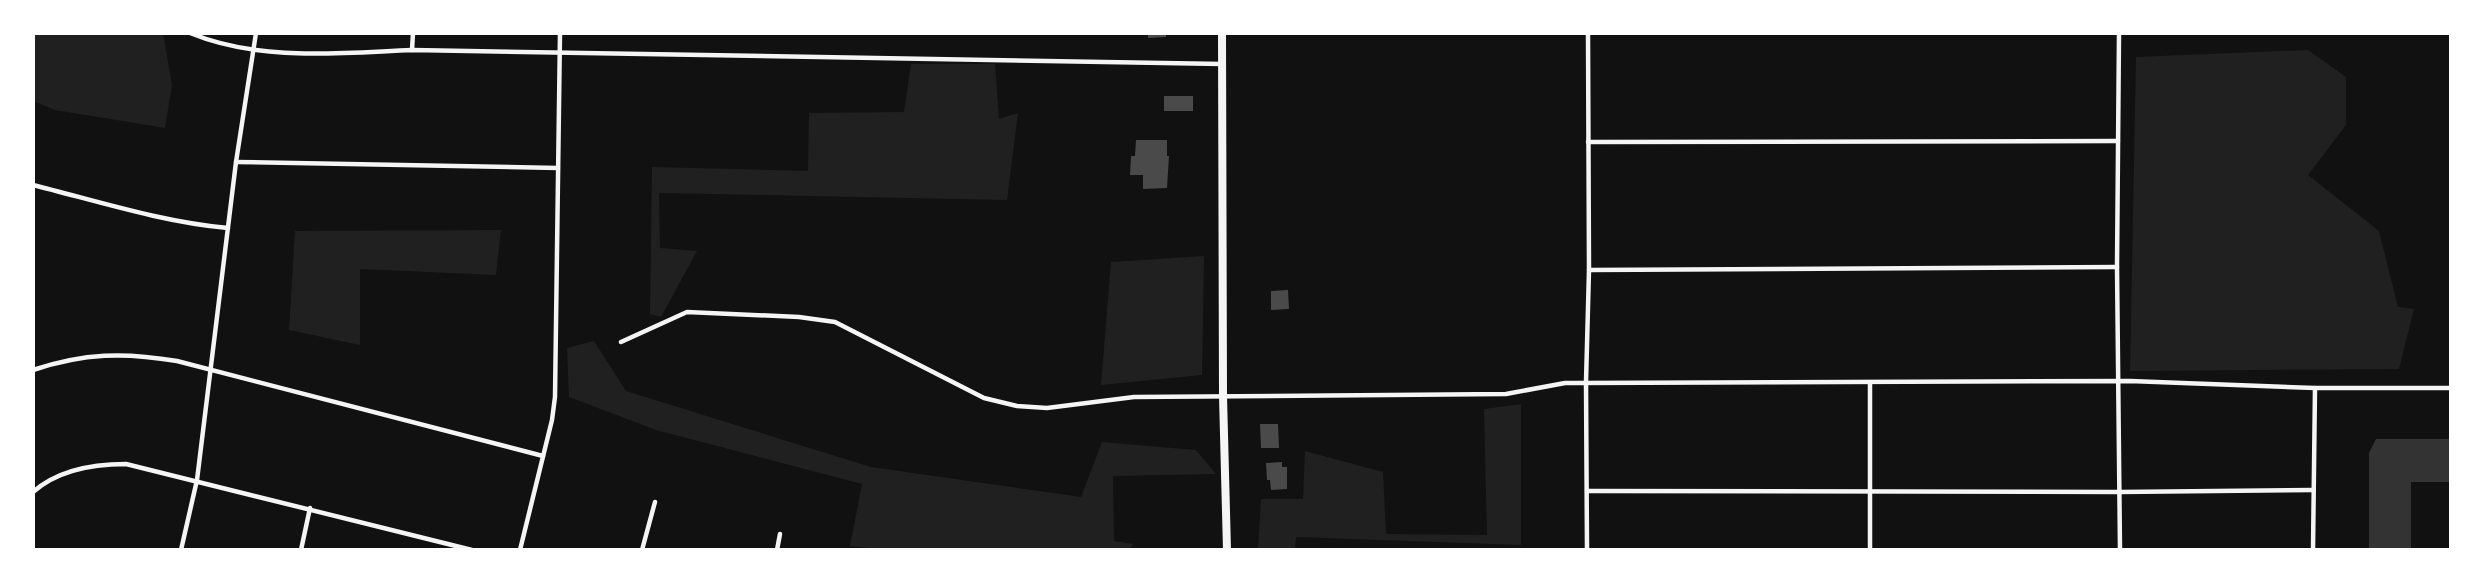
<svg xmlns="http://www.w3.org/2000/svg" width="2484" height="583" font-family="'Source Sans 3',sans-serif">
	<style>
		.green { fill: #202020 }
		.water { fill: #333 }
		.building { fill: #4a4a4a }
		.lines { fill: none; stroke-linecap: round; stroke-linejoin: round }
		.minor { stroke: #f5f5f5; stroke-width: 4.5 }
		.trunk { stroke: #f5f5f5; stroke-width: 8 }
	</style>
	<rect width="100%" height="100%" fill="#111"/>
	<!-- green -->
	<g class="green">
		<polygon points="33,33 163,33 172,85 165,128 55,110 33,101"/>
		<polygon points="2308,50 2346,77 2346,125 2308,175 2379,231 2398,307 2414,309 2399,369 2130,371 2136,57"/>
		<polygon points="911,64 995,64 999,119 1018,113 1007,200 659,193 660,248 697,251 661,317 650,314 652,167 808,171 809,113 904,112"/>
		<polygon points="501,230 496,275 360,269 360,345 289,330 295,231"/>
		<polygon points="1204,256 1202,375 1101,385 1111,262"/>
		<polygon points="594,341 626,391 871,467 1081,497 1102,442 1196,450 1216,474 1113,476 1114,541 1133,544 1130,550 888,550 850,546 862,484 656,430 569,397 567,348"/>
		<polygon points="1521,404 1521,545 1296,537 1295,550 1258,550 1261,499 1303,499 1305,451 1383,472 1386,534 1487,535 1484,409"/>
	</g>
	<!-- water -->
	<polygon class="water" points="2376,439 2451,439 2451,482 2411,482 2411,550 2369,550 2369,453"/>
	<!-- building -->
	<g class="building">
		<polygon points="1148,33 1166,33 1166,37 1148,38"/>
		<rect x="1164" y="96" width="29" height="15"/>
		<polygon points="1136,140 1167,140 1167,156 1169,156 1167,188 1143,189 1143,175 1130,175 1131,156 1135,156"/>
		<polygon points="1288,290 1289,309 1271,310 1271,291"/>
		<polygon points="1260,424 1278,424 1279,448 1261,448"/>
		<polygon points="1282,462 1282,467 1287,467 1287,489 1271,490 1270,480 1267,480 1266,463"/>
	</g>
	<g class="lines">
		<!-- minor -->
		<g class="minor">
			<path d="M190 33C261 62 338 53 412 50L1222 64"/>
			<polyline points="2119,33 2117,267 2120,550"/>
			<polyline points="412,50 413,33"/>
			<polyline points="1588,142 2118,141"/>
			<polyline points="236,162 558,168"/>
			<path d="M33 185C97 201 162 222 228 228"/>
			<polyline points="1589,270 2117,267"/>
			<polyline points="621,342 687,312 799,317 835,322 984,398 1017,406 1047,408 1134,397 1506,394 1565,383 1577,383 2130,381 2315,388 2451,388"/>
			<path d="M33 370C84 353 124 352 177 361L543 456"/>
			<polyline points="1587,491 2119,492 2313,490"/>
			<path d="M33 492C58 470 94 464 126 464L472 550"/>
			<polyline points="181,550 197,480 236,162 256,33"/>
			<polyline points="301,550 310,508"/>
			<polyline points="520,550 552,420 555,397 560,33"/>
			<polyline points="642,550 655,502"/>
			<polyline points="777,550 780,534"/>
			<polyline points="1587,550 1586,382 1589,270 1588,33"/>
			<polyline points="1870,550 1870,383"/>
			<polyline points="2313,550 2315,388"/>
		</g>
		<!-- trunk -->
		<polyline class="trunk" points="1222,33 1223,396 1227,550"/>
	</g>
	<!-- border -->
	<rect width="2484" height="583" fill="none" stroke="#ffffff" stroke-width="70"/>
</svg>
